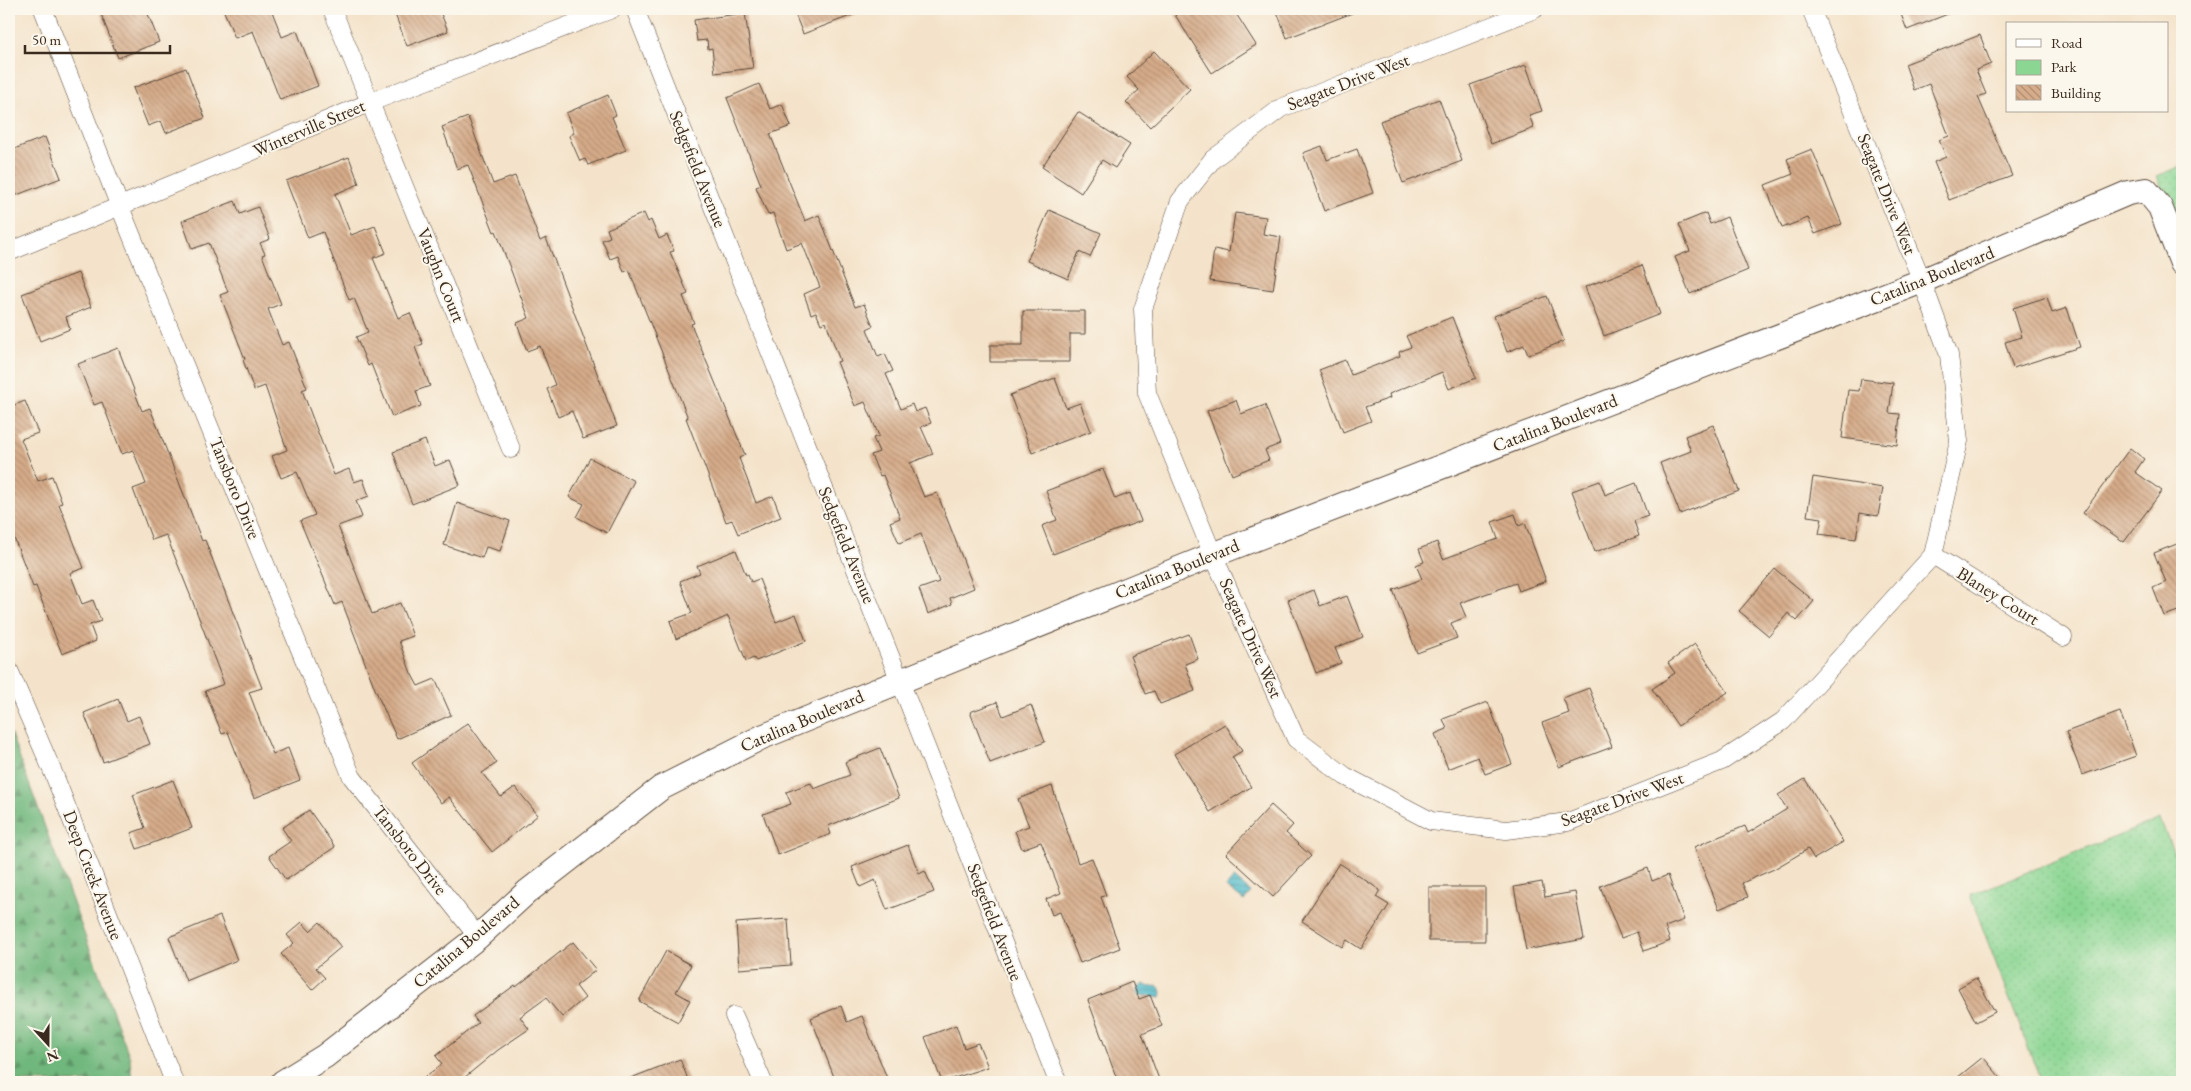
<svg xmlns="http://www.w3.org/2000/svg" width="2191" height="1091" font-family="'EB Garamond',serif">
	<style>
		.green { fill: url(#green-dots); stroke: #638058 }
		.forest { fill: url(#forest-firs); stroke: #56704e }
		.water { fill: url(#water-rules); stroke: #467274 }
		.building { fill: url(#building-back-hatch) }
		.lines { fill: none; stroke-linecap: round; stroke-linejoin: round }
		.street-casing { stroke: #574638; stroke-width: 19 }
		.secondary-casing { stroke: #574638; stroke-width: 26 }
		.street { stroke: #fff; stroke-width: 18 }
		.secondary { stroke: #fff; stroke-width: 24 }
		.labels { text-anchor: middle; stroke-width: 4; stroke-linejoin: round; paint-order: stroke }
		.street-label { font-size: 18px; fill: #3b2a1e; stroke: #fbf7ec }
	</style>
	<defs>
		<pattern id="green-dots" width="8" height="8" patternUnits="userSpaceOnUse" patternTransform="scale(1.25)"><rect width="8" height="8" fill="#8bd693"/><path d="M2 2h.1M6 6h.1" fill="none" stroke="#79b87e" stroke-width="1.8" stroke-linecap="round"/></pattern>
		<pattern id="forest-firs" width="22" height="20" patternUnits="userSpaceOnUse" patternTransform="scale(1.25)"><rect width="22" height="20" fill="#70b77d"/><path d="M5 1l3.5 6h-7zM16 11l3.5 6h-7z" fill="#5d9566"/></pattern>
		<pattern id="water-rules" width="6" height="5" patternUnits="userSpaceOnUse" patternTransform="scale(1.25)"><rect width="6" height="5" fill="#50bbcb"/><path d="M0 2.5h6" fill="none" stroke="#4498a4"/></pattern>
		<pattern id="building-back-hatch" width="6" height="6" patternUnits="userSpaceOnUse" patternTransform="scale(1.25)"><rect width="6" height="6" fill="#d6ac8a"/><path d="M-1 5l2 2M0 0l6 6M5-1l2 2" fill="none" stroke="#af8c70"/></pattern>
	</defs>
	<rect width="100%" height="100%" fill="#fbf7ec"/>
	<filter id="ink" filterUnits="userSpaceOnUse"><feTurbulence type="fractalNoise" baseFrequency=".02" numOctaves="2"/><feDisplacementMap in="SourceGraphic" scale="10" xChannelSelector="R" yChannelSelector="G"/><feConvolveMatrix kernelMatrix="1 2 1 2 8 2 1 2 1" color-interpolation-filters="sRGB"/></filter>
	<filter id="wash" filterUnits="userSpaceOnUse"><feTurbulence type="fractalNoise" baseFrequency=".0096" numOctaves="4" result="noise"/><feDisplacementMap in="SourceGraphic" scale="20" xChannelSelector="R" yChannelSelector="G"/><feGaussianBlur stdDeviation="1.12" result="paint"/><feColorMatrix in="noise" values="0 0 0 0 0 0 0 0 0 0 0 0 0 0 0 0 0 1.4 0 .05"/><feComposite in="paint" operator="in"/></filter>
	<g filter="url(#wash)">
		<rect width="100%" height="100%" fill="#f4e3ca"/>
		<!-- green -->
		<g class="green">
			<polygon points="2182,166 2182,236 2157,176"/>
			<polygon points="2160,819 2182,873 2182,1082 2041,1082 1970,895"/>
		</g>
		<!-- forest -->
		<polygon class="forest" points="9,729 130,1058 132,1082 9,1082"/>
		<!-- water -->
		<g class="water">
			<polygon points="1234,878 1251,892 1244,901 1226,887"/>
			<polygon points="1144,984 1149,987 1158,986 1162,992 1161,998 1139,995 1137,989"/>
		</g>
		<g id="blocks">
			<!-- building -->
			<g class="building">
				<polygon points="99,9 146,9 159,42 118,58"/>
				<polygon points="223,9 271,9 282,37 297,31 318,86 280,100 253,31 235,38"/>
				<polygon points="393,9 439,9 448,31 407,46"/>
				<polygon points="793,9 866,9 866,10 803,34"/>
				<polygon points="1185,9 1233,9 1256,45 1212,73 1175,15"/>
				<polygon points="1276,9 1359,9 1360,10 1287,38"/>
				<polygon points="1899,9 1958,9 1958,10 1907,30"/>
				<polygon points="745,13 753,68 715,73 712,48 708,49 707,40 697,41 694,20"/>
				<polygon points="1980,35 1991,64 1976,70 1986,94 1978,97 2012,176 1949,200 1934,162 1946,157 1939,140 1949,136 1929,84 1914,90 1905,64"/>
				<polygon points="1154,51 1190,89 1150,127 1126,102 1139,90 1127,77"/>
				<polygon points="1526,65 1542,111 1529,115 1534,128 1491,144 1470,85"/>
				<polygon points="186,68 205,118 166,133 161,121 148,126 133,88"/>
				<polygon points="759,84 770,109 782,104 791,126 770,134 805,221 819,215 855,307 864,304 873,326 867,329 878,357 885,354 893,371 886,374 901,409 912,404 915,412 925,408 931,423 921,427 933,454 910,463 924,497 937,493 974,588 950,598 952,604 928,614 919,589 939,582 921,534 899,543 890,522 900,518 883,475 880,476 871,455 879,452 873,438 879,436 865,402 855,406 837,362 840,361 826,322 821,324 816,312 811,314 804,294 820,287 802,243 786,249 773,213 768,215 756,187 761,185 727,98"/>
				<polygon points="608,95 616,115 612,117 626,150 588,165 585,159 580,161 569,136 574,133 566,113"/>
				<polygon points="1439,99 1462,161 1403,183 1380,121"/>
				<polygon points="1078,112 1130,145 1115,168 1102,160 1081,193 1042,167"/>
				<polygon points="468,117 493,184 515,176 540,241 546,238 617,426 583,439 572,411 558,417 547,389 555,385 540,346 527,351 517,323 529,318 496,231 494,232 468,165 457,169 442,127"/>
				<polygon points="45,137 61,178 9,198 9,151"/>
				<polygon points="1322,146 1327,160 1357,149 1373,193 1324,211 1303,153"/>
				<polygon points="1812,149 1842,224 1815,234 1808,218 1782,228 1765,185 1793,174 1787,159"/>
				<polygon points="349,157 359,184 335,194 351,235 375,226 386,253 373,258 398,318 410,313 423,344 415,347 430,386 416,391 421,406 392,417 371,364 368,366 356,337 368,332 354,298 349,300 323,232 308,238 286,181"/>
				<polygon points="235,201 240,214 258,207 270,239 260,243 265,254 262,255 281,304 268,309 282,345 289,342 307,388 302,390 334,475 349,469 354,482 363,479 369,496 356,501 362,517 338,526 372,614 400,603 413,636 399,641 411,673 418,686 435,679 451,715 397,739 375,689 342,602 335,605 300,521 315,515 297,472 281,478 272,456 287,450 265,386 254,390 243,360 245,359 220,295 228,292 209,243 192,249 182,221"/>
				<polygon points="1049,210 1101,233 1090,257 1079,252 1068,279 1027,261"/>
				<polygon points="644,213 648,222 651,220 659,239 667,235 674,251 670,252 688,294 683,296 694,323 691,324 745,455 739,458 756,503 773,496 781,517 738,534 732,520 726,522 686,418 688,418 629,270 624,272 618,256 610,259 602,240 610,237 607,229"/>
				<polygon points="1235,213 1266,217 1263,234 1281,237 1273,290 1210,281 1214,249 1229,252"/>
				<polygon points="1706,213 1710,224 1727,217 1748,270 1690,294 1675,257 1690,251 1679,224"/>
				<polygon points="1642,265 1660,314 1604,336 1585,287"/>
				<polygon points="78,273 91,307 66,317 70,329 40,341 22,294"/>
				<polygon points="1547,296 1564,341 1528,355 1524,345 1507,352 1494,316"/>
				<polygon points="2047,297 2052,313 2067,308 2080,347 2013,368 2005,342 2022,337 2013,308"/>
				<polygon points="1023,311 1085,311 1085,334 1070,334 1070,362 990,362 990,345 1023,345"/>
				<polygon points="1452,317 1476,378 1449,389 1442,372 1389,394 1390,398 1365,407 1371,421 1343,432 1319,370 1345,360 1351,375 1400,356 1399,352 1411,347 1406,336"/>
				<polygon points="118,348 142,411 150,408 202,541 205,540 262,688 249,692 267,740 273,754 288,748 300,780 254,798 228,732 222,734 205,691 224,684 191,597 166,535 152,540 133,489 146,484 133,450 122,454 102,402 94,405 78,364"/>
				<polygon points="1055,378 1066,408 1080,403 1091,431 1032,453 1010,395"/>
				<polygon points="1861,379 1893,383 1889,413 1900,414 1897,445 1842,438 1848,390 1859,391"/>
				<polygon points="1236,400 1241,414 1265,405 1280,444 1265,450 1269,460 1232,475 1207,411"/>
				<polygon points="25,401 38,433 21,439 38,481 52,476 62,503 59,504 84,568 70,573 82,604 93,600 101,621 90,625 96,641 62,654 36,586 33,587 9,525 9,407"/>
				<polygon points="1713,425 1739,491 1680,514 1660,463 1691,451 1685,436"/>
				<polygon points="425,440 435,466 450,460 460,485 412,504 393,452"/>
				<polygon points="2130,448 2144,459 2135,472 2162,491 2124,542 2083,513"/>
				<polygon points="590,458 634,481 607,533 577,517 584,504 569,497"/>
				<polygon points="1103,469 1115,499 1130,493 1141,521 1053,554 1042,526 1057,520 1046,491"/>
				<polygon points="1813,477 1883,488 1878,516 1860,513 1856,539 1819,534 1822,518 1807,516"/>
				<polygon points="1600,481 1605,495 1636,483 1648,516 1634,521 1639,536 1595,552 1572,491"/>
				<polygon points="457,503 510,521 500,551 486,547 482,558 444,545"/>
				<polygon points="1515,514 1519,526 1525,523 1546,581 1519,591 1516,583 1460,603 1466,617 1451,623 1457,638 1417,653 1393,590 1422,579 1416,565 1424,562 1419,549 1437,542 1443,559 1498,539 1492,522"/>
				<polygon points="2182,542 2182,621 2178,611 2164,616 2153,588 2166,582 2154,553"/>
				<polygon points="736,550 746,575 748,574 751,582 759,579 776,622 796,614 806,641 756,661 754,658 746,661 728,616 676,639 670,621 692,613 680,581 700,573 697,566"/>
				<polygon points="1775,569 1814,601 1797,621 1788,613 1769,636 1739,611"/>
				<polygon points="1314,590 1320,606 1347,596 1363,637 1335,648 1341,663 1316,673 1288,600"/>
				<polygon points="1189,634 1198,659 1185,664 1195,691 1160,704 1154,691 1145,694 1130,656"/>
				<polygon points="1695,644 1728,692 1678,726 1652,689 1675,673 1668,663"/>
				<polygon points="1589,688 1612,747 1559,767 1542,723 1569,713 1563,698"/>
				<polygon points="118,699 127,721 139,716 150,744 103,762 84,713"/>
				<polygon points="997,702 1003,716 1031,705 1045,742 990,763 970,712"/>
				<polygon points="1488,702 1512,764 1485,774 1478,757 1448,769 1435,734 1447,729 1443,719"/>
				<polygon points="2120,712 2136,756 2082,775 2066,732"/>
				<polygon points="468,723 497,763 482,773 501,797 515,787 538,815 492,852 449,797 441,803 412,763"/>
				<polygon points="1225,724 1242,751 1232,757 1251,787 1210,812 1174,754"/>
				<polygon points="880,748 899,798 828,826 831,834 778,855 763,814 791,804 786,792 811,783 814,789 850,775 845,762"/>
				<polygon points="1805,779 1843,842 1814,859 1808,849 1774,869 1742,883 1748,897 1719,909 1694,847 1745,826 1748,833 1787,809 1778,795"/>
				<polygon points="173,780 192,828 137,849 131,833 145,828 133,795"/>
				<polygon points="1052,786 1078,863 1092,858 1106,895 1101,897 1120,948 1080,963 1060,912 1052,915 1046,899 1061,893 1041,842 1022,849 1015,831 1029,826 1018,799"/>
				<polygon points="1271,805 1293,825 1286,833 1311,856 1273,897 1226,854"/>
				<polygon points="309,810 335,847 286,880 269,856 291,841 282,828"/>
				<polygon points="908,845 919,874 925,871 934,892 887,910 875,880 860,887 852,867"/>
				<polygon points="1339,863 1380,890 1376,897 1389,905 1361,949 1347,940 1342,947 1302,921"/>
				<polygon points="1648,868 1652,881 1668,875 1684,920 1665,927 1670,941 1644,951 1637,932 1621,938 1600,886"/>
				<polygon points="1542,882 1545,897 1575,892 1584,939 1526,950 1514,887"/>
				<rect x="1429" y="887" width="56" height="54"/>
				<polygon points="220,916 237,960 186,981 169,937"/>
				<polygon points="788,919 791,965 739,969 736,923"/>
				<polygon points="302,922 310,931 320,922 341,947 316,968 325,978 312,990 281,954 294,943 287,935"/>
				<polygon points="573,942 596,970 576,986 585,998 562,1017 546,998 520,1017 529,1029 498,1050 459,1082 418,1082 442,1064 436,1056 478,1023 473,1016 515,985 516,987"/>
				<polygon points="666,951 691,965 676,992 690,1000 678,1022 639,1001"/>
				<polygon points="1976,978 1995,1012 1976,1022 1958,988"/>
				<polygon points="1132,982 1139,999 1150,995 1162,1026 1142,1034 1160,1082 1118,1082 1088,1000"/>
				<polygon points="841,1006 847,1022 862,1016 887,1078 877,1082 836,1082 811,1018"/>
				<polygon points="956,1025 964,1048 978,1043 988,1067 942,1082 925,1037"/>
				<polygon points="1983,1057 2004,1082 1952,1082"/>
				<polygon points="680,1059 689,1082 623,1082 623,1081"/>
			</g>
		</g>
	</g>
	<g filter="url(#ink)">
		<use href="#blocks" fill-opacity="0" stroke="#574638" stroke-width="1"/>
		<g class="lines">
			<!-- street casing -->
			<g class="street-casing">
				<g id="street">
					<polyline points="43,9 120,207 352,777 478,937"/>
					<polyline points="332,9 511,449"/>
					<polyline points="635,9 1058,1082"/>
					<polyline points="1535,9 1281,108 1213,159 1180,201 1143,309 1147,393 1213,555 1296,739 1345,776 1431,821 1506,830 1568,822 1722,761 1783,721 1933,555 1959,441 1949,355 1922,281 1811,9"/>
					<polyline points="9,252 371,102 612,9"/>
					<polyline points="1933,555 2063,637"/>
					<polyline points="9,670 55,777 174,1082"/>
					<polyline points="734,1016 763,1082"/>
				</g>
			</g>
			<!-- secondary casing -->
			<g class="secondary-casing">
				<polyline id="secondary" points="283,1082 325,1056 478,937 527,892 661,788 762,737 1213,555 1922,281 2128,193 2146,190 2160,207 2182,263"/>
			</g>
			<!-- street -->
			<use href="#street" class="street"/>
			<!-- secondary -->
			<use href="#secondary" class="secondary"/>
		</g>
	</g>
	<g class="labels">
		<!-- street labels -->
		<g class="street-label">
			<text transform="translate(1348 82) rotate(-21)" y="6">Seagate Drive West</text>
			<text transform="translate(309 128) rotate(-23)" y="6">Winterville Street</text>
			<text transform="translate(698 169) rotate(68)" y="6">Sedgefield Avenue</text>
			<text transform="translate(1887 194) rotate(68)" y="6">Seagate Drive West</text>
			<text transform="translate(441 275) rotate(68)" y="6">Vaughn Court</text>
			<text transform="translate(1932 276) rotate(-22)" y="6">Catalina Boulevard</text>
			<text transform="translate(1555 423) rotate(-21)" y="6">Catalina Boulevard</text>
			<text transform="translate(235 488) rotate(68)" y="6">Tansboro Drive</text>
			<text transform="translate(847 545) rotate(68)" y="6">Sedgefield Avenue</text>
			<text transform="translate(1177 569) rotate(-22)" y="6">Catalina Boulevard</text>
			<text transform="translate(1998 596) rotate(32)" y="6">Blaney Court</text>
			<text transform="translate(1251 638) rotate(66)" y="6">Seagate Drive West</text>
			<text transform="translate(802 721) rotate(-23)" y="6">Catalina Boulevard</text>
			<text transform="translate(1622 799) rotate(-20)" y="6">Seagate Drive West</text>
			<text transform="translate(410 850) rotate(52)" y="6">Tansboro Drive</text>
			<text transform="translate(93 875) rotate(69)" y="6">Deep Creek Avenue</text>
			<text transform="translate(995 922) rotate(69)" y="6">Sedgefield Avenue</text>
			<text transform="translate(466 942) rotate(-40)" y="6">Catalina Boulevard</text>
		</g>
	</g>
	<!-- margin -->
	<rect width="2191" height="1091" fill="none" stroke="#fbf7ec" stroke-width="30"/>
	<!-- legend -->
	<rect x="2006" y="22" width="162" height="90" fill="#fbf7ec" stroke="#aea59a"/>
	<rect x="2016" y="39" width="25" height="8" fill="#ffffff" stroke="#aea59a"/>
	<text x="2051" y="48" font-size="15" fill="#3b2a1e">Road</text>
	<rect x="2016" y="60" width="25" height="15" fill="#8bd693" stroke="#aea59a"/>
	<text x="2051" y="72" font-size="15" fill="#3b2a1e">Park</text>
	<rect x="2016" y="85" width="25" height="15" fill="url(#building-back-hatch)" stroke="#aea59a"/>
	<text x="2051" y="98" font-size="15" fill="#3b2a1e">Building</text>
	<!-- north arrow -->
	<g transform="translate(48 1044) rotate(159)" stroke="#fbf7ec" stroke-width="4" paint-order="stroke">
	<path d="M0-4L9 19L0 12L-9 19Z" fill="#3b2a1e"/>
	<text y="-8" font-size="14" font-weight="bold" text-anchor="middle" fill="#3b2a1e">N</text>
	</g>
	<!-- scale -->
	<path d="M25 45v8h145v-8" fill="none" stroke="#3b2a1e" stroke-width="2.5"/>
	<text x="32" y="45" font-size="15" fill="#3b2a1e" stroke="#fbf7ec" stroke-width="4" paint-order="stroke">50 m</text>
</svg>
